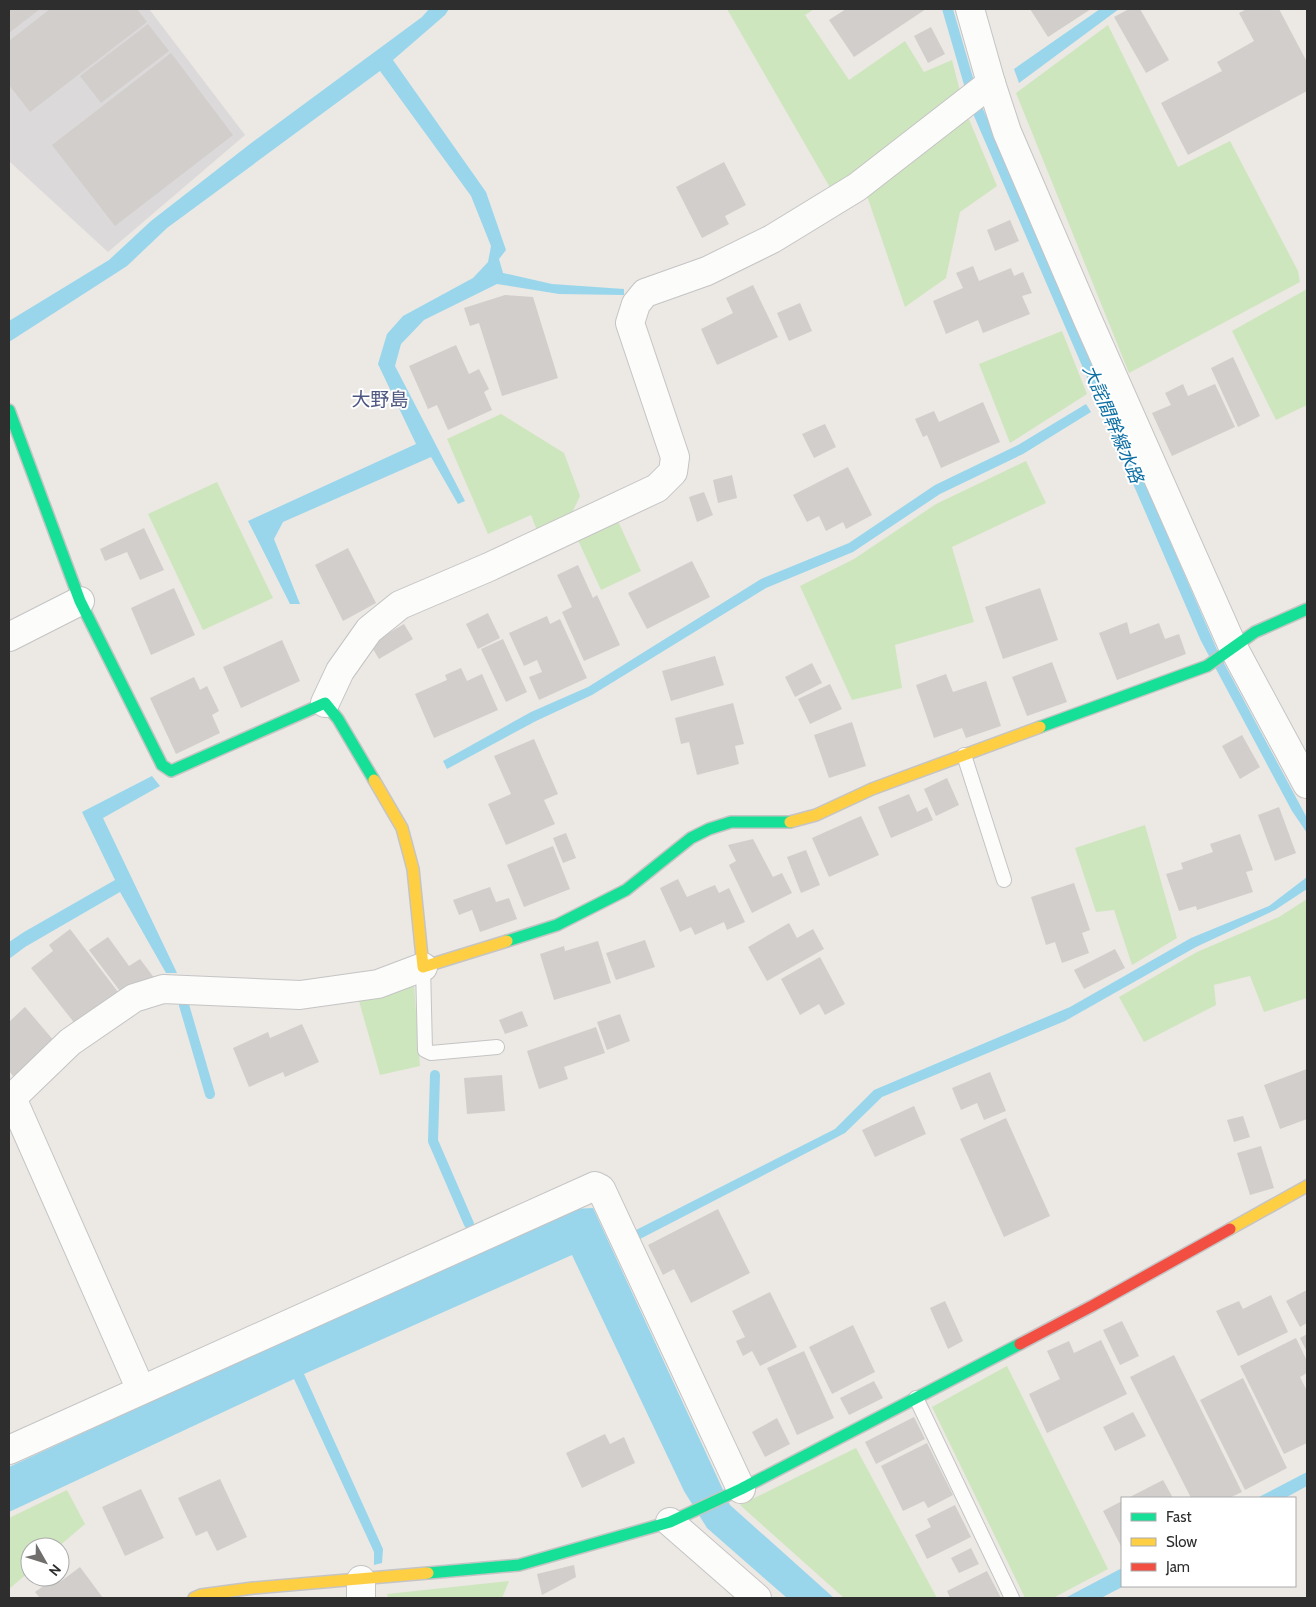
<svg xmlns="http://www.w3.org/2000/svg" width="1316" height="1607" font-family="Cabin,'Noto Sans JP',sans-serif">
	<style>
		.industrial { fill: #dcd9db }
		.green { fill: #cee6be }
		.water { fill: #99d6ec }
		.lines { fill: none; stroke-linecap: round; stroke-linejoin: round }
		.stream { stroke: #99d6ec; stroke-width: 10 }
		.building { fill: #d1cecb }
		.lane-casing { stroke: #c5c4c5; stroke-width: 16 }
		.street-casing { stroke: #c5c4c5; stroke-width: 30 }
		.fast-casing { stroke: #c5c4c5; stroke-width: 14 }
		.slow-casing { stroke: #c5c4c5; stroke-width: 14 }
		.jam-casing { stroke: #c5c4c5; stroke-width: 14 }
		.lane { stroke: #fcfcfb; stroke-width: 14 }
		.street { stroke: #fcfcfb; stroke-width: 28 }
		.fast { stroke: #16e098; stroke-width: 11 }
		.slow { stroke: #ffcf43; stroke-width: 11 }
		.jam { stroke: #f24e42; stroke-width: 11 }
		.labels { text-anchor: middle; stroke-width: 4; stroke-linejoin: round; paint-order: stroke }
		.water-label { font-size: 18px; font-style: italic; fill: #0d6fa3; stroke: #fff }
		.quarter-label { font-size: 19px; fill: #4d5680; stroke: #fff }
	</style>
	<rect width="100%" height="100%" fill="#ece8e4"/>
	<!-- industrial -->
	<polygon class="industrial" points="9,9 149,9 245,135 108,252 9,161"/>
	<!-- green -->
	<g class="green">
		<polygon points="727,9 814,9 805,15 849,80 905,41 924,72 952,60 961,95 832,191"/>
		<polygon points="1108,25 1178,167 1230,141 1298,271 1300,282 1129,373 1016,93"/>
		<polygon points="968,117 997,186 960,212 946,278 905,307 865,190"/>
		<polygon points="1307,289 1307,405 1276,420 1232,331"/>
		<polygon points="1062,331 1087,394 1010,443 979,364"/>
		<polygon points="501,414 564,453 580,496 570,517 538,533 531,515 488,534 447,439"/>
		<polygon points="1026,461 1046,503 952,547 974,622 895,645 902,688 852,700 800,586 854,559 936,504"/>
		<polygon points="217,482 273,598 203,630 148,514"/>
		<polygon points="617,519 641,571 601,590 577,538"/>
		<polygon points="1145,825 1177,938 1132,965 1114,910 1096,912 1075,848"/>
		<polygon points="1307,899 1307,998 1264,1012 1250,976 1214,985 1216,1005 1144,1042 1119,997 1197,952 1279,917"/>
		<polygon points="414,985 420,1066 380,1075 359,1001"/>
		<polygon points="1007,1366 1108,1569 1053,1598 1025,1598 932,1407"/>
		<polygon points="856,1448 937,1598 844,1598 740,1505"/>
		<polygon points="67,1490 85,1524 58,1547 30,1547 30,1571 9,1589 9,1518"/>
		<polygon points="509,1581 502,1598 388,1598 387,1594"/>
	</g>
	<!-- water -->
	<g class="water">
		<polygon points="429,9 449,9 445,15 393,60 486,192 506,250 499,259 503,273 552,284 624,289 624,295 559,294 497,284 424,320 401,344 395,366 465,501 458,504 431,457 283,522 274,539 300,604 290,604 248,521 416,444 378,364 387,334 403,316 473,278 488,262 491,246 471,196 380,71 167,228 127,266 9,342 9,321 109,260 151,221 250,144 422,17"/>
		<polygon points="942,9 953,9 980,102 1218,652 1307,818 1307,833 1292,811 1201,641 971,109"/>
		<polygon points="1100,9 1119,9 1019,83 1014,69"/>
		<polygon points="1086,404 1091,412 1023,454 940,494 853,552 766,588 592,695 536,721 447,769 443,761 531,712 588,687 761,579 849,543 935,485 1018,445"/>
		<polygon points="152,776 160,786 103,818 177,973 166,973 120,892 25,947 9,959 9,942 24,932 115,880 82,812"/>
		<polygon points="1307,877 1307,889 1275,910 1196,947 1065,1021 882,1097 845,1133 640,1239 636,1230 835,1129 874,1090 1070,1007 1191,938 1269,906"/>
		<polygon points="593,1208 730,1505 834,1598 787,1598 707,1528 684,1491 572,1255 304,1374 383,1549 382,1563 374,1565 374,1552 294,1379 9,1512 9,1467 571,1209"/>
		<polygon points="1307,1472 1307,1486 1285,1498 1257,1498"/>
		<polygon points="1122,1568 1122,1586 1124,1586 1101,1598 1065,1598"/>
	</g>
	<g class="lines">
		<!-- stream -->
		<g class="stream">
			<polyline points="184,1005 210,1094"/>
			<polyline points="435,1075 433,1141 469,1224"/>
		</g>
	</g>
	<!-- building -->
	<g class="building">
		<polygon points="9,9 40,9 9,33"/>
		<polygon points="50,9 137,9 147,22 30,112 9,85 9,41"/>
		<polygon points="846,9 926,9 854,57 829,20"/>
		<polygon points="1030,9 1091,9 1048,37"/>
		<polygon points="1129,9 1140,9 1169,60 1146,73 1114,17"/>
		<polygon points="1247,9 1279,9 1307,62 1307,91 1188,155 1161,103 1222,71 1217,62 1254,41 1239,13"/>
		<polygon points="148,24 169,51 101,103 80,76"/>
		<polygon points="931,27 945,54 928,63 914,36"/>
		<polygon points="171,53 233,135 115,226 52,145"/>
		<polygon points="724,162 746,205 725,216 729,224 702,238 676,187"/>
		<polygon points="1010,220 1019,241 995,251 987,230"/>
		<polygon points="973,266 979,281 1011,268 1014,276 1023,272 1032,293 1022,296 1030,314 983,333 978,320 946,334 933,301 963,288 956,273"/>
		<polygon points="753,285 778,337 717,365 701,329 733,313 726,298"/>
		<polygon points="505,295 533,297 558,378 502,396 479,323 470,326 464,308"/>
		<polygon points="800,303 812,331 789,341 777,313"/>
		<polygon points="456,345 469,374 479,369 489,389 484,392 492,410 448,430 437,405 428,409 409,366"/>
		<polygon points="1233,357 1260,416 1238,427 1211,368"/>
		<polygon points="1183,384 1188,396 1215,384 1235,427 1172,456 1152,413 1171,405 1165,393"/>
		<polygon points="983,402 1000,442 941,468 927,435 923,437 915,419 934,411 939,422"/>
		<polygon points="825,424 836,447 814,458 802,434"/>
		<polygon points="848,467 872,515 846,529 843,522 826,531 819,516 807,522 793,495"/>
		<polygon points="732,475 737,498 718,503 713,480"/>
		<polygon points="704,492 713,515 697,522 689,497"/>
		<polygon points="144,528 164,570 140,580 127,552 105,561 100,549"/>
		<polygon points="348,548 376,603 343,621 315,565"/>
		<polygon points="692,561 710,597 647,629 628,593"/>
		<polygon points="578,565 593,598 597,595 620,645 584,661 562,612 572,607 557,575"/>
		<polygon points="174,588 195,635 151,655 131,608"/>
		<polygon points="1040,588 1058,640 1003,659 985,607"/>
		<polygon points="488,613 500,638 478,649 466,624"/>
		<polygon points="547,616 550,624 560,619 587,678 539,700 529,677 542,672 537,660 524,666 509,633"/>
		<polygon points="1127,622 1130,634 1159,623 1165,639 1179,634 1186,654 1117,680 1099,633"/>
		<polygon points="404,624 413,639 379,659 370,644"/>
		<polygon points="503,639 527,692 506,702 481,649"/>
		<polygon points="282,640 300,681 241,708 223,667"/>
		<polygon points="715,656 724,685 671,701 662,671"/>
		<polygon points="1052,662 1067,702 1027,716 1012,677"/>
		<polygon points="812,663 822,683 795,697 785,677"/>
		<polygon points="461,668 467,681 482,674 498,710 434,738 415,694 447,680 445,675"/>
		<polygon points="946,674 953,692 986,681 1001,726 966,738 962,728 934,738 916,685"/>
		<polygon points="194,677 200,690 207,686 219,711 212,715 220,733 176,754 150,698"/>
		<polygon points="830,684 842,709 810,724 798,699"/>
		<polygon points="733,703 744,744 735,746 739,764 697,775 689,742 681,744 675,718"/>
		<polygon points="852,722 866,766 829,778 814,735"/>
		<polygon points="1242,735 1260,767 1240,779 1222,746"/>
		<polygon points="534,739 558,794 544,800 555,824 506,845 488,804 511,794 494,756"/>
		<polygon points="947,778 959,805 936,816 924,789"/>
		<polygon points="909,794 917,812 927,807 933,820 891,838 878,807"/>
		<polygon points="1279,807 1296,853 1275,861 1258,815"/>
		<polygon points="861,816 879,855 829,877 812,838"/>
		<polygon points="566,833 576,858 563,863 553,838"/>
		<polygon points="1240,834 1253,870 1246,872 1253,892 1197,910 1196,906 1179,911 1166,874 1183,869 1181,863 1213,852 1210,844"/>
		<polygon points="753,839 773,877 782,873 792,893 752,913 729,865 736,861 728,845"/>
		<polygon points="553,846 570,889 524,907 507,865"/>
		<polygon points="806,850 820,885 801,893 787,857"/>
		<polygon points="678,879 687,897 715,885 719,893 729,888 745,922 727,930 724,922 695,935 691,927 680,932 660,888"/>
		<polygon points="1074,883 1090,930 1082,933 1089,953 1062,963 1055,942 1046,945 1031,897"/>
		<polygon points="490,887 496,902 509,898 517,919 480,932 472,910 459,915 453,900"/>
		<polygon points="789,923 797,938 813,929 824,949 767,981 748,947"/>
		<polygon points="70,929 118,992 76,1025 31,968 53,951 49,945"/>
		<polygon points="108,937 129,966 140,959 155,979 123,995 89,950"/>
		<polygon points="645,940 655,967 616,980 606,953"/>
		<polygon points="598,941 611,983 554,1000 540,954 564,946 565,951"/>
		<polygon points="1115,949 1125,968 1084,989 1074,970"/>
		<polygon points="820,957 845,1004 825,1015 819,1004 800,1015 781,979"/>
		<polygon points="25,1007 55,1042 14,1077 9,1071 9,1022"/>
		<polygon points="522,1011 528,1026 505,1034 499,1020"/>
		<polygon points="620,1014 630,1041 607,1050 597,1022"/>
		<polygon points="302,1024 319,1062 285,1077 283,1072 249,1087 233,1048 268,1032 270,1038"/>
		<polygon points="596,1027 605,1053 564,1067 568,1079 539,1089 527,1051"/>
		<polygon points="1307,1069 1307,1119 1280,1129 1264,1085"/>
		<polygon points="990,1072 1006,1111 984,1120 977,1103 961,1110 952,1088"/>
		<polygon points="502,1075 505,1111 467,1114 464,1078"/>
		<polygon points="914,1106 926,1134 875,1157 862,1130"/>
		<polygon points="1243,1116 1250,1137 1234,1142 1227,1120"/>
		<polygon points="1006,1118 1050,1216 1004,1237 960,1139"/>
		<polygon points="1261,1146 1274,1188 1250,1195 1237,1153"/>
		<polygon points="718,1209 750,1273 691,1303 674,1269 663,1275 648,1245"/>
		<polygon points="1307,1290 1307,1323 1300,1327 1286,1301"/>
		<polygon points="770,1292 797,1347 760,1366 752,1351 743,1356 736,1341 745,1337 732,1311"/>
		<polygon points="1271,1295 1288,1332 1238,1356 1216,1311 1239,1301 1243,1309"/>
		<polygon points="945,1301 963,1341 948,1349 930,1308"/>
		<polygon points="1122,1321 1139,1356 1120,1365 1103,1330"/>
		<polygon points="853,1325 875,1372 832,1394 809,1347"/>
		<polygon points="1307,1334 1307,1352 1300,1338"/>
		<polygon points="1296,1338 1307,1361 1307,1373 1300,1377 1307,1391 1307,1443 1284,1454 1240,1366"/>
		<polygon points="1101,1340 1127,1394 1047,1433 1029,1394 1060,1379 1047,1351 1069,1341 1074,1353"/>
		<polygon points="804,1351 834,1418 797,1435 767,1368"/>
		<polygon points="1174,1355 1242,1492 1229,1498 1191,1498 1130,1377"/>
		<polygon points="1243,1378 1287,1468 1245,1490 1200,1400"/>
		<polygon points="874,1381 883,1398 849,1415 840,1398"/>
		<polygon points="1133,1412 1146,1436 1115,1451 1103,1427"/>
		<polygon points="914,1417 925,1439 876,1464 865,1442"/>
		<polygon points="777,1418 790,1444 765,1457 752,1432"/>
		<polygon points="605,1434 610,1444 624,1437 635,1463 582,1488 566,1453"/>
		<polygon points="927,1443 953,1495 928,1508 924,1501 903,1511 881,1466"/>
		<polygon points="220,1479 247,1537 217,1551 207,1531 196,1536 178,1498"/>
		<polygon points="1163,1480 1173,1498 1128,1498"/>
		<polygon points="141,1489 164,1538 125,1556 102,1507"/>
		<polygon points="1122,1501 1122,1548 1103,1511"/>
		<polygon points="955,1505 971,1537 927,1559 915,1535 931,1527 927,1519"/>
		<polygon points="971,1548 979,1564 959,1573 951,1558"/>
		<polygon points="574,1565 576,1577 542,1595 537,1574"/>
		<polygon points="80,1567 103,1598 40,1598 35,1592 56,1577 60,1582"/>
		<polygon points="987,1571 1001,1598 950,1598 947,1591"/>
	</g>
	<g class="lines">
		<!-- lane casing -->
		<g class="lane-casing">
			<g id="lane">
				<polyline points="964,755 1004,880"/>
				<polyline points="423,967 425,1050 431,1053 497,1047"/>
				<polyline points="916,1398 1012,1598"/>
			</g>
		</g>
		<!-- street casing -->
		<g class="street-casing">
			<g id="street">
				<polyline points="970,9 991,83 1007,132 1087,318 1233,647 1307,784"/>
				<polyline points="9,637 80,601"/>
				<polyline points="325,703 340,671 369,630 400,605 489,567 657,488 673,472 675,457 630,323 636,304 645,293 707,271 772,239 857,187 991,83"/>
				<polyline points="141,1390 12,1098 70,1042 134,998 163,989 300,995 378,984 423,967"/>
				<polyline points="9,1450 595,1186 601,1189 741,1489"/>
				<polyline points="670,1522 757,1598"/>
				<polyline points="361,1580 361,1598"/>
			</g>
		</g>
		<!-- fast casing -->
		<g class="fast-casing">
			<g id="fast">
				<polyline points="9,410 80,601 162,765 171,771 325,703 338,719 374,780"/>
				<polyline points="1040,727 1207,666 1255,632 1307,609"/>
				<polyline points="507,941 557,925 626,890 691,838 709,829 731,822 790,822"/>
				<polyline points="428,1573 519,1565 670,1522 741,1489 1020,1344"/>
			</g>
		</g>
		<!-- slow casing -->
		<g class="slow-casing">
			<g id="slow">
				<polyline points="374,780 402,828 413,869 423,967 507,941"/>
				<polyline points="790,822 816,815 872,789 1040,727"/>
				<polyline points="1230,1229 1307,1186"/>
				<polyline points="194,1598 201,1595 253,1588 428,1573"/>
			</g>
		</g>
		<!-- jam casing -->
		<g class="jam-casing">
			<polyline id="jam" points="1020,1344 1092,1306 1230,1229"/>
		</g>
		<!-- lane -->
		<use href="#lane" class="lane"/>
		<!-- street -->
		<use href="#street" class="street"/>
		<!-- fast -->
		<use href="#fast" class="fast"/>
		<!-- slow -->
		<use href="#slow" class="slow"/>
		<!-- jam -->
		<use href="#jam" class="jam"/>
	</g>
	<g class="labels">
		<!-- water labels -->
		<g class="water-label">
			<text transform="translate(1113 424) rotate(67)" y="6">大詫間幹線水路</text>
		</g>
		<!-- quarter labels -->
		<g class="quarter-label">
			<text x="380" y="406">大野島</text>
		</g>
	</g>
	<!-- border -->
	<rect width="1316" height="1607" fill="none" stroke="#2e2e2e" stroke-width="20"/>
	<!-- legend -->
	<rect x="1121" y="1497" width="175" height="90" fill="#ffffff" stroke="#ababab"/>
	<rect x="1131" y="1513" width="25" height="8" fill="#16e098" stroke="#ababab"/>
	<text x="1166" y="1522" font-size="15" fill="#2e2e2e">Fast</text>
	<rect x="1131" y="1538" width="25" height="8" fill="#ffcf43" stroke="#ababab"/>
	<text x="1166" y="1547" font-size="15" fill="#2e2e2e">Slow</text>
	<rect x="1131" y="1563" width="25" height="8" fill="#f24e42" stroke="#ababab"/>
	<text x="1166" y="1572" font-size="15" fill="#2e2e2e">Jam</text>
	<!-- north arrow -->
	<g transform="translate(45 1562) rotate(129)"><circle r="24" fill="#ffffff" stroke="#ababab"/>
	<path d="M0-4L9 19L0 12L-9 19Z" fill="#706f6e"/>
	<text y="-8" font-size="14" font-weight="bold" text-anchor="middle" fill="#2e2e2e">N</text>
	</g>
</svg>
